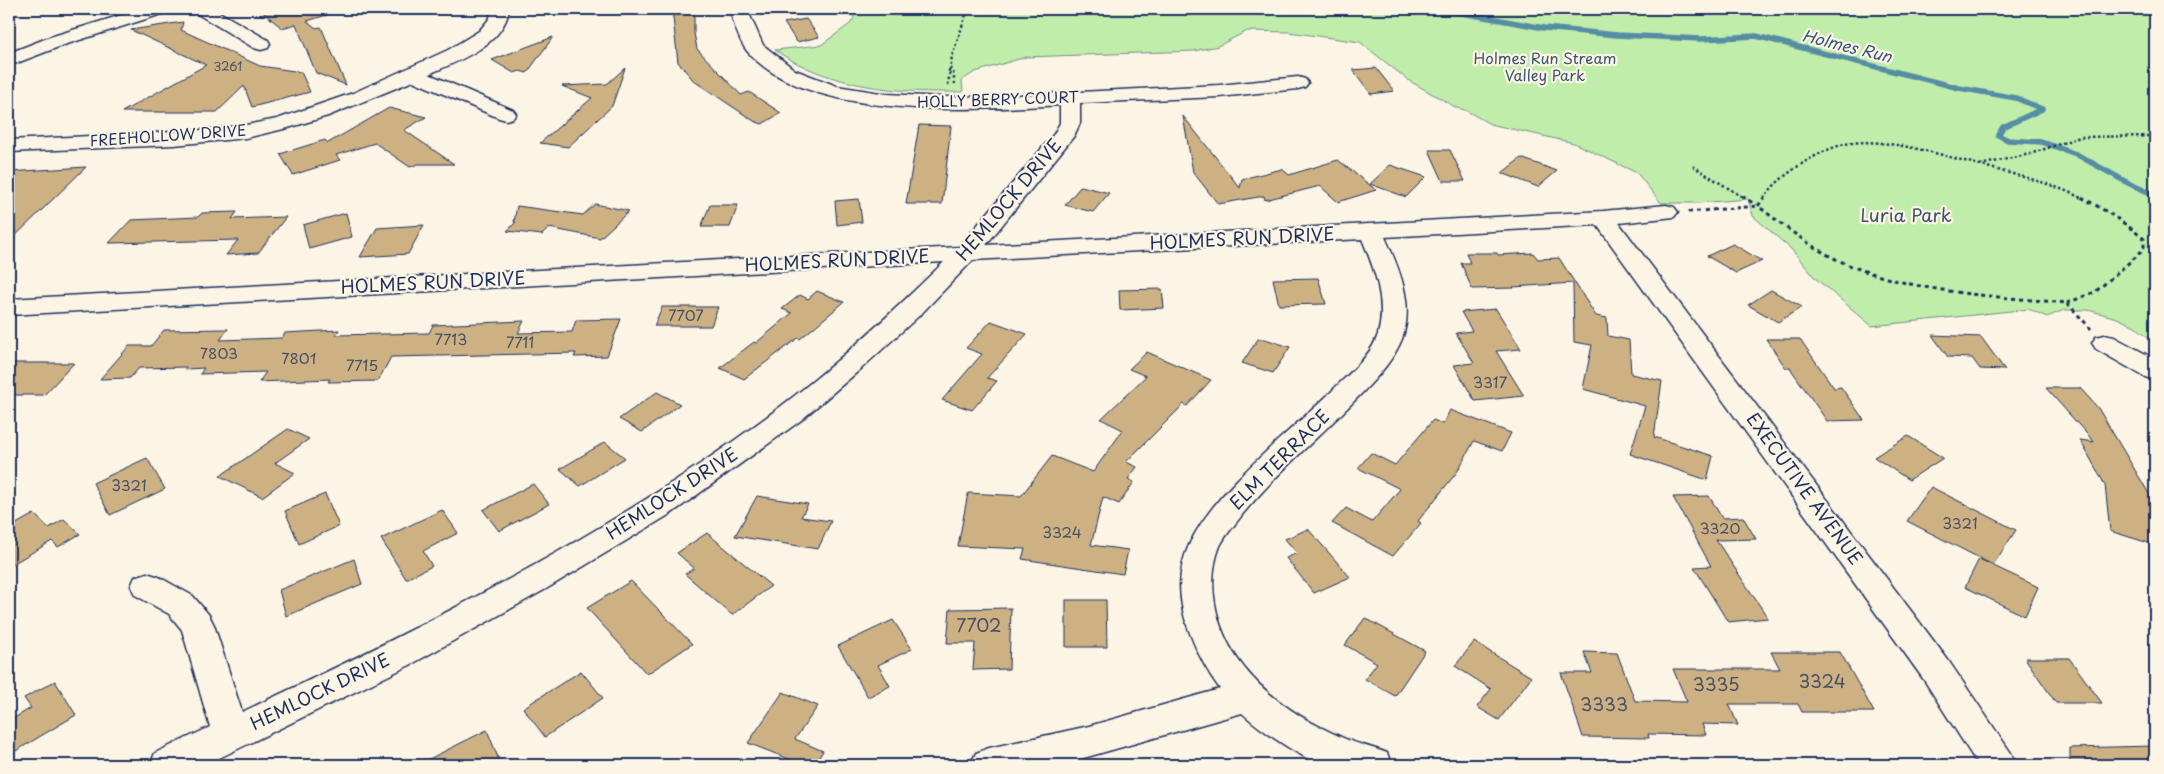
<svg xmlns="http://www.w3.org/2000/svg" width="2164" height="774" font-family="'Playpen Sans',sans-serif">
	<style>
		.green { fill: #c1edaa; stroke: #6e8e84 }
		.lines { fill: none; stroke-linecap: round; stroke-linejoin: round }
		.stream { stroke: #558da4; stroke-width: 5.5 }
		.building { fill: #cdb183; stroke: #1b2f5e }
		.minor-casing { stroke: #1b2f5e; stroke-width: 3 }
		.path-far1 { stroke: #1b2f5e; stroke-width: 2.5; stroke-dasharray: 2.5 2.5; stroke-linecap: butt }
		.path { stroke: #1b2f5e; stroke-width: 3; stroke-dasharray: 4 4; stroke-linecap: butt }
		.minor { fill: #fcf5e5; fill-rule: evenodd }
		.labels { text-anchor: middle; stroke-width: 4.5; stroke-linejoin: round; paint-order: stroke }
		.far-number-label { font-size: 12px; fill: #485067 }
		.far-park-label { font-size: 15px; fill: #3c556d; stroke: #fcf5e5 }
		.far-street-label { font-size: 15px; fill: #1b2f5e; stroke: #fcf5e5 }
		.number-label { font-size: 15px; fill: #485067 }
		.far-water-label { font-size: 16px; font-style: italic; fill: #33567b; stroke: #fcf5e5 }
		.street-label { font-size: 18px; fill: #1b2f5e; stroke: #fcf5e5 }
		.park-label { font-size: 18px; fill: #3c556d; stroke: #fcf5e5 }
		.near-number-label { font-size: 18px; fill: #485067 }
	</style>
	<rect width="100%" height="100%" fill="#fcf5e5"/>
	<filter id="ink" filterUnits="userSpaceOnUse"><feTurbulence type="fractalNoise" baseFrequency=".02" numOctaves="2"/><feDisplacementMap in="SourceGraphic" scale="10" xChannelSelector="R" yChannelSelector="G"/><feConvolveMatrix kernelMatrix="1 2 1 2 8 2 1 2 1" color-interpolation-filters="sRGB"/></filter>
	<g filter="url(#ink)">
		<!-- green -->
		<path class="green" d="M852 9H2155V343L2135 326 2117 318 2088 310H2064L2047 317 2029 309 1872 326 1815 278 1792 250 1753 216 1748 199 1698 203H1661L1637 173 1574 143 1490 124 1465 110 1457 108 1408 80 1360 42 1289 32 1247 31 1218 46 1194 51 1026 57 975 72 962 80 963 92C898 93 830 88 775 50L821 45 850 24 854 18Z"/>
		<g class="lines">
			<!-- stream -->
			<polyline class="stream" points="1422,9 1462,13 1544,28 1617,35 1701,39 1756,36 1959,88 2016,98 2042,109 2003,127 1998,135 2008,140 2042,142 2076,154 2130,184 2155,195"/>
		</g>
		<!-- building -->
		<g class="building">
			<polygon points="259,9 330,9 330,14 307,21 316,28 321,27 346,85 316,73 296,24 282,28"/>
			<polygon points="672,9 694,9 694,33 697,49 741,95 749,92 781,113 762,124 754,121 694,81 678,62"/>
			<polygon points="806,19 819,37 797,42 784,23"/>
			<polygon points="183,22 181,30 260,66 301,72 310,92 252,107 244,86 217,112 122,112 206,65 131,30"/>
			<polygon points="553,37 527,73 520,71 514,73 492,60"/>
			<polygon points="625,68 612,106 568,147 540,143 592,98 562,86 607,84"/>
			<polygon points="1376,68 1394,91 1371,94 1353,70"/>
			<polygon points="389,108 426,117 404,130 454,164 418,164 410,167 375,143 336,155 340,160 293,175 280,154 325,140 328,143"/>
			<polygon points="1183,116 1240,188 1242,179 1282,169 1289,175 1338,160 1376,190 1338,202 1320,186 1265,200 1264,196 1218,204 1193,172"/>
			<polygon points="919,125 951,126 942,204 906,204"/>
			<polygon points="1429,150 1450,150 1465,181 1443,181"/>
			<polygon points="1521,158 1557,171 1538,187 1502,173"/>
			<polygon points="1390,165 1426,177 1406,197 1370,184"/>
			<polygon points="86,167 9,242 9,172"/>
			<polygon points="1081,186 1109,193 1093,212 1065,205"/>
			<polygon points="859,199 862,222 837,225 835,201"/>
			<polygon points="595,204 629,211 600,238 549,228 542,235 507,231 516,222 514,222 517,206 583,215"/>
			<polygon points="710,205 738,205 730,227 701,227"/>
			<polygon points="237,212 232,219 286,217 258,253 226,255 238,240 109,243 131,220 198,217 202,213"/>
			<polygon points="346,213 352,237 309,249 303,225"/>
			<polygon points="424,225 408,254 360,257 377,228"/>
			<polygon points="1733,244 1762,261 1736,273 1707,256"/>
			<polygon points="1466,253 1497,253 1498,255 1533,253 1538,259 1559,258 1596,316 1607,318 1608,336 1629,340 1631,374 1662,381 1654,437 1713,456 1707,480 1630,454 1645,406 1583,389 1592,345 1574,342 1573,283 1513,287 1514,288 1472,289 1461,263 1470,263"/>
			<polygon points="1318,278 1326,304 1279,305 1273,279"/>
			<polygon points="1162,289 1164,308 1120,310 1119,290"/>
			<polygon points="1771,290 1802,307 1778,322 1748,305"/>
			<polygon points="817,291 844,302 800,339 798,338 744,379 720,368 754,342 756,343 792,313 782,309 800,295 808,299"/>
			<polygon points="662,307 718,307 711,326 654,326"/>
			<polygon points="1496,309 1521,349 1496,351 1524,396 1475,401 1454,365 1474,363 1456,333 1472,331 1461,312"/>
			<polygon points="621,319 607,356 574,357 576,353 391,357 378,381 328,382 330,379 259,382 266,372 200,374 204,368 185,369 186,367 139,368 130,378 100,379 129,346 151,346 164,330 228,329 220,340 282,338 285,333 339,330 336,335 429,333 433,325 524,321 518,333 572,332 576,320"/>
			<polygon points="991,321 1027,334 987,378 997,381 972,410 942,400 982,354 966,348"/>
			<polygon points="1932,335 1981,337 2005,370 1980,369 1972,358 1948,357"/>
			<polygon points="1258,339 1265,339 1290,347 1273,373 1242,363"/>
			<polygon points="1766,339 1800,339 1834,388 1841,387 1864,420 1827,421 1790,368 1786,368"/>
			<polygon points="1147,352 1211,380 1187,406 1184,404 1126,462 1137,467 1128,479 1134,482 1119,504 1103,497 1091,545 1128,550 1123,574 1022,559 1025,549 958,546 968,493 1021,496 1052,456 1093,472 1123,430 1101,419 1146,376 1129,369"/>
			<polygon points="9,363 74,363 44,395 9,395"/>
			<polygon points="2046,388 2080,388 2098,408 2151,497 2155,526 2155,545 2110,531 2105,485 2080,440 2094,442"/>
			<polygon points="657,392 680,404 642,432 619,419"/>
			<polygon points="1450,410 1511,433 1502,451 1474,441 1457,472 1418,521 1421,523 1393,556 1332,523 1346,508 1372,522 1400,489 1358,468 1371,453 1395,465 1433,420 1443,424"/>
			<polygon points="288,429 309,439 275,463 295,473 262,497 220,476"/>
			<polygon points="1908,436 1943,458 1909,480 1874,457"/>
			<polygon points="605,442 625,458 580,486 560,469"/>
			<polygon points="147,458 165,489 110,515 93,483"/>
			<polygon points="533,484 549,504 499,531 483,510"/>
			<polygon points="1931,487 2016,530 1993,565 1907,521"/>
			<polygon points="325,494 339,526 299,544 285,511"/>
			<polygon points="757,496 808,504 801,517 831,521 818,549 735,536"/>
			<polygon points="1709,496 1722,518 1743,517 1756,539 1716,540 1768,618 1728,622 1694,567 1711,566 1673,497"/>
			<polygon points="442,510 458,533 423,551 432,566 406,579 381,539"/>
			<polygon points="34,514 49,528 64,519 80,534 58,547 52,541 9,566 9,528"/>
			<polygon points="1308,529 1350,577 1314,593 1286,558 1297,553 1285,539"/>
			<polygon points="707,533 771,586 732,615 685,574 694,568 677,553"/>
			<polygon points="354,559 362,584 286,616 279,590"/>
			<polygon points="1979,559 2038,587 2025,616 1965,587"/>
			<polygon points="631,581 692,644 647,674 587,608"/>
			<polygon points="1066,600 1106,600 1107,647 1066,647"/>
			<polygon points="1011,608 1009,669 973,670 975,643 947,643 950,609"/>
			<polygon points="1365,618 1425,651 1395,696 1365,679 1377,663 1345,645"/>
			<polygon points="893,620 912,649 878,665 890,686 868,697 838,646"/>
			<polygon points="1474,642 1531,677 1499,720 1477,707 1491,689 1455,666"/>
			<polygon points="1584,652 1617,653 1635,701 1687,702 1673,669 1780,669 1771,652 1840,652 1874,712 1802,712 1798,704 1729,704 1738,725 1702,724 1706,735 1648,734 1649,738 1583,737 1561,673 1592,673"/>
			<polygon points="2025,658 2069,658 2102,703 2056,703"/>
			<polygon points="581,671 603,698 545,737 523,708"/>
			<polygon points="55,681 76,715 9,755 9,721 31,708 24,698"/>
			<polygon points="783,692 818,706 795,739 823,751 814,765 804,765 748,743"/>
			<polygon points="487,730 501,765 417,765"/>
			<polygon points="2155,746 2155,765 2070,765 2070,748"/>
		</g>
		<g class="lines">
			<!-- minor casing -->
			<g class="minor-casing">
				<g id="minor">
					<polygon points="141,9 168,9 165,13 64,45 9,66 9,53 50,37"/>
					<polygon points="193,9 214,9 268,40 270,44 268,48 261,50 254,48 196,13"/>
					<path d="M491 9H509C504 45 458 61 429 74L513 110 516 114 513 118 506 120 499 118 413 81 328 116 288 128 246 138 174 145 9 152V140L192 131 246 125 277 119 353 93 448 50 479 31 490 18Z"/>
					<path d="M729 9H747L763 45 795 70 837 86 887 94 943 97 999 96 1219 85 1298 77 1305 79 1308 83 1305 87 1298 89 1219 97 1080 103V123L1074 136 986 245 1603 211 1666 205 1674 207 1678 212 1674 217 1619 223 1948 660 2011 753 2016 765H1978L1924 680 1597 225 1385 237C1399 268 1415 305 1402 339 1394 359 1379 375 1364 391 1324 433 1279 470 1242 515 1235 525 1225 535 1220 546 1210 571 1212 599 1220 624 1238 678 1290 715 1341 737 1356 744 1372 747 1387 753L1392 765C1373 765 1345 768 1327 765 1303 761 1260 729 1242 713L1059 765H970L976 753 989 748 1089 726 1220 689C1208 673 1198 654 1191 636 1181 612 1177 586 1183 562 1198 502 1287 435 1331 392 1347 375 1371 357 1378 334 1387 301 1374 268 1362 239L973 260 922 313 862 368 800 421 672 513 546 589 410 665 205 765H150L155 753 210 727 182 630 169 614 135 595 131 586 135 577 147 573 159 577 193 596 209 615 214 625 242 712C428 625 615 532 780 407 838 363 892 313 944 262L9 315V299L959 247 1054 134 1060 123V105C975 110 808 122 747 51 738 40 734 22 729 9Z"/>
					<polygon points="2105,335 2114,337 2155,359 2155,380 2145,377 2096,349 2092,343 2096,337"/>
				</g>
			</g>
			<!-- path-far1 -->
			<g class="path-far1">
				<polyline points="948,70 953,73 955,84"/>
				<polyline points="948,85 952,56 968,9"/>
				<polyline points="1980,165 2030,154 2080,137 2155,136"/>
				<polyline points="1693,166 1744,198"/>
				<path d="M1764 198C1778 176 1819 150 1845 144 1885 136 1948 157 1987 167 2019 176 2052 183 2081 198"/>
			</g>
			<!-- path -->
			<g class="path">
				<polyline points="1742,196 1756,205"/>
				<path d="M1765 196 1758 206C1784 226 1810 247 1840 261 1910 293 1991 296 2067 303"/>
				<polyline points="1688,212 1758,206"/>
				<polyline points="2067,303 2091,329"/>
				<path d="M2067 303 2095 292 2139 254 2144 247V239C2124 222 2102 208 2079 196"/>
			</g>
			<!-- minor -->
			<use href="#minor" class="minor"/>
		</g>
	</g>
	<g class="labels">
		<!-- far-number labels -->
		<g class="far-number-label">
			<text x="228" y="71">3261</text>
		</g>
		<!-- far-park labels -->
		<g class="far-park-label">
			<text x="1545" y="64">Holmes Run Stream<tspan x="1545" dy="17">Valley Park</tspan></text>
		</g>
		<!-- far-street labels -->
		<g class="far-street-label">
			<text transform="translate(998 100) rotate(-2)" y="5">HOLLY BERRY COURT</text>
			<text transform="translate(168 136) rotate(-4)" y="5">FREEHOLLOW DRIVE</text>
		</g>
		<!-- number labels -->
		<g class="number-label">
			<text x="686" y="321">7707</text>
			<text x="451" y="345">7713</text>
			<text x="520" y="348">7711</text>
			<text x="219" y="359">7803</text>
			<text x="299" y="364">7801</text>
			<text x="362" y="371">7715</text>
			<text x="1490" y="388">3317</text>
			<text x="129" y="491">3321</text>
			<text x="1960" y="529">3321</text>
			<text x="1720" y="534">3320</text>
			<text x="1062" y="538">3324</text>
		</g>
		<!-- far-water labels -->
		<g class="far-water-label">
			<text transform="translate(1847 46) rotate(14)" y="6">Holmes Run</text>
		</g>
		<!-- street labels -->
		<g class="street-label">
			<text transform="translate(1009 200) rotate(-50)" y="6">HEMLOCK DRIVE</text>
			<text transform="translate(1242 239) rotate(-3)" y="6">HOLMES RUN DRIVE</text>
			<text transform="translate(837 261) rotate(-3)" y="6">HOLMES RUN DRIVE</text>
			<text transform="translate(433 283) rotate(-3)" y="6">HOLMES RUN DRIVE</text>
			<text transform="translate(1280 460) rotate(-45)" y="6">ELM TERRACE</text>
			<text transform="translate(1804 489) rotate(54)" y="6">EXECUTIVE AVENUE</text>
			<text transform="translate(672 494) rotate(-33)" y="6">HEMLOCK DRIVE</text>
			<text transform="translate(320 692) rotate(-26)" y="6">HEMLOCK DRIVE</text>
		</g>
		<!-- park labels -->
		<g class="park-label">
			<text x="1906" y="222">Luria Park</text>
		</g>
		<!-- near-number labels -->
		<g class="near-number-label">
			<text x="979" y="632">7702</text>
			<text x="1822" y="688">3324</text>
			<text x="1716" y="691">3335</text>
			<text x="1604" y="711">3333</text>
		</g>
	</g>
	<!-- margin -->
	<rect width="2164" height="774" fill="none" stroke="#fcf5e5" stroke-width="30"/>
	<rect x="15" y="15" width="2134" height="744" fill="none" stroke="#1b2f5e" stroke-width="2" filter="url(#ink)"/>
</svg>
